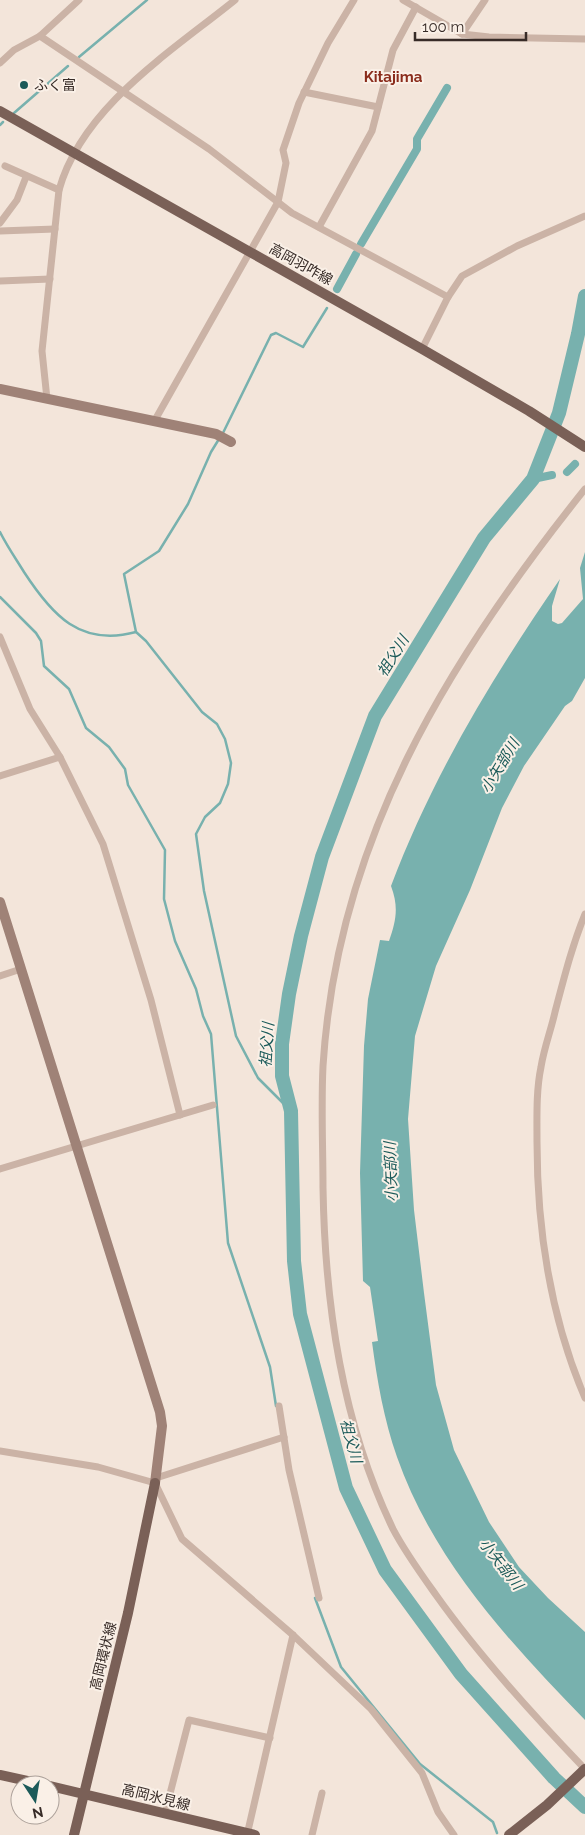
<svg xmlns="http://www.w3.org/2000/svg" width="585" height="1835" font-family="Raleway,'Noto Sans JP',sans-serif">
	<style>
		.water { fill: #78b1ae }
		.lines { fill: none; stroke-linecap: round; stroke-linejoin: round }
		.stream { stroke: #78b1ae; stroke-width: 2.5 }
		.canal { stroke: #78b1ae; stroke-width: 8 }
		.river { stroke: #78b1ae; stroke-width: 14 }
		.street { stroke: #cbb3a6; stroke-width: 7 }
		.secondary { stroke: #9f8277; stroke-width: 10 }
		.primary { stroke: #7a6057; stroke-width: 10 }
		.poi-dot { fill: #1b5a59; stroke: #faf0e7; stroke-width: 2 }
		.labels { text-anchor: middle; stroke-width: 4; stroke-linejoin: round; paint-order: stroke }
		.poi-label { font-size: 14px; fill: #372b27; stroke: #faf0e7; text-anchor: start }
		.street-label { font-size: 14px; fill: #372b27; stroke: #faf0e7 }
		.neighbourhood-label { font-size: 15px; font-weight: bold; fill: #8a2c1c; stroke: #faf0e7 }
		.water-label { font-size: 15px; font-style: italic; fill: #1b5a59; stroke: #faf0e7 }
	</style>
	<rect width="100%" height="100%" fill="#f3e5da"/>
	<!-- water -->
	<path class="water" d="M585 552V678L572 701 565 706 524 766 502 808 470 890 436 966 415 1036 408 1119 414 1210 424 1293 436 1385 454 1450 489 1522 519 1567 548 1598 585 1632V1720C510 1643 433 1560 397 1457 384 1420 377 1380 372 1342L378 1341 370 1287 363 1281 360 1173 364 1046 368 999 380 940 389 941C396 921 399 907 391 886 433 775 493 676 560 579L552 606V621L558 624 562 623 583 599 580 568Z"/>
	<g class="lines">
		<!-- stream -->
		<g class="stream">
			<polyline points="79,57 147,0"/>
			<polyline points="14,113 68,66"/>
			<polyline points="0,125 3,122"/>
			<polyline points="222,435 271,335 276,333 303,347 327,308"/>
			<polyline points="219,439 211,452 188,504 159,551 124,574 136,632 146,641 202,712 217,724 225,739 231,763 228,784 220,803 205,817 196,834 204,891 236,1036 258,1078 291,1111"/>
			<path d="M0 532C7 546 16 559 24 572 52 615 80 647 136 632"/>
			<polyline points="0,597 36,633 41,641 44,666 69,689 86,728 109,747 125,769 128,785 165,850 164,899 175,941 196,989 203,1016 211,1034 228,1243 270,1367 276,1406"/>
			<polyline points="315,1598 341,1667 420,1764 493,1822 497,1833"/>
		</g>
		<!-- canal -->
		<g class="canal">
			<polyline points="361,244 417,149 417,139 447,88"/>
			<polyline points="337,289 356,254"/>
			<polyline points="567,472 575,464"/>
			<polyline points="533,479 552,475"/>
		</g>
		<!-- river -->
		<polyline class="river" points="585,296 578,334 559,413 533,479 484,538 375,716 322,857 301,936 289,994 282,1044 282,1076 291,1111 294,1261 300,1314 346,1488 385,1570 461,1674 554,1778 585,1807"/>
		<!-- street -->
		<g class="street">
			<polyline points="403,0 462,34 489,37 585,39"/>
			<polyline points="462,34 485,0"/>
			<polyline points="40,36 209,149 292,213 448,297"/>
			<polyline points="0,63 14,50 40,36 79,0"/>
			<polyline points="304,92 378,107"/>
			<polyline points="5,166 59,190"/>
			<polyline points="0,223 17,200 26,177"/>
			<polyline points="319,227 372,131 393,50 416,7"/>
			<polyline points="0,231 55,229"/>
			<polyline points="0,281 50,279"/>
			<polyline points="422,349 448,297 462,276 517,246 585,216"/>
			<path d="M47 399 42 351 59 190C82 107 172 51 235 0"/>
			<polyline points="155,420 278,202 286,163 283,150 299,103 328,43 354,0"/>
			<polyline points="0,637 30,709 60,757 103,844 151,1000 180,1115"/>
			<polyline points="0,776 60,757"/>
			<path d="M585 914C572 946 564 978 555 1012 551 1030 544 1048 541 1067 536 1091 537 1117 537 1142 537 1230 550 1316 585 1398"/>
			<polyline points="0,976 21,969"/>
			<polyline points="0,1169 213,1105"/>
			<polyline points="279,1406 289,1470 319,1598"/>
			<polyline points="0,1451 98,1467 155,1483 182,1539 293,1635 371,1709 422,1773 438,1812 454,1835"/>
			<polyline points="156,1478 284,1437"/>
			<path d="M585 1769C532 1714 480 1657 436 1595 421 1574 405 1552 393 1529 342 1423 325 1305 323 1188 323 1148 321 1107 323 1066 337 841 447 661 585 489"/>
			<polyline points="165,1813 189,1720 270,1738"/>
			<polyline points="247,1835 293,1635"/>
			<polyline points="312,1835 322,1793"/>
		</g>
		<!-- secondary -->
		<g class="secondary">
			<polyline points="0,389 216,434 231,442"/>
			<polyline points="0,902 160,1412 162,1426 155,1483"/>
		</g>
		<!-- primary -->
		<g class="primary">
			<polyline points="0,111 422,349 529,411 585,447"/>
			<polyline points="0,1775 46,1785"/>
			<polyline points="50,1786 255,1835"/>
			<polyline points="74,1835 128,1613 155,1483"/>
			<polyline points="509,1835 547,1805 585,1769"/>
		</g>
	</g>
	<!-- markers -->
	<circle class="poi-dot" cx="24" cy="85" r="5"/>
	<g class="labels">
		<!-- poi labels -->
		<g class="poi-label">
			<text x="34" y="90">ふく富</text>
		</g>
		<!-- street labels -->
		<g class="street-label">
			<text transform="translate(301 264) rotate(29)" y="5">高岡羽咋線</text>
			<text transform="translate(103 1656) rotate(-76)" y="5">高岡環状線</text>
			<text transform="translate(156 1797) rotate(14)" y="5">高岡氷見線</text>
		</g>
		<!-- neighbourhood labels -->
		<g class="neighbourhood-label">
			<text x="393" y="82">Kitajima</text>
		</g>
		<!-- water labels -->
		<g class="water-label">
			<text transform="translate(393 656) rotate(-58)" y="5">祖父川</text>
			<text transform="translate(500 766) rotate(-59)" y="5">小矢部川</text>
			<text transform="translate(267 1045) rotate(-86)" y="5">祖父川</text>
			<text transform="translate(391 1172) rotate(-92)" y="5">小矢部川</text>
			<text transform="translate(351 1441) rotate(75)" y="5">祖父川</text>
			<text transform="translate(501 1564) rotate(52)" y="5">小矢部川</text>
		</g>
	</g>
	<!-- north arrow -->
	<g transform="translate(35 1800) rotate(168)"><circle r="24" fill="#faf0e7" stroke="#aca19a"/>
	<path d="M0-4L9 19L0 12L-9 19Z" fill="#1b5a59"/>
	<text y="-8" font-size="14" font-weight="bold" text-anchor="middle" fill="#372b27">N</text>
	</g>
	<!-- scale -->
	<path d="M415 32v8h111v-8" fill="none" stroke="#372b27" stroke-width="2.5"/>
	<text x="422" y="32" font-size="15" fill="#372b27" stroke="#faf0e7" stroke-width="4" paint-order="stroke">100 m</text>
</svg>
